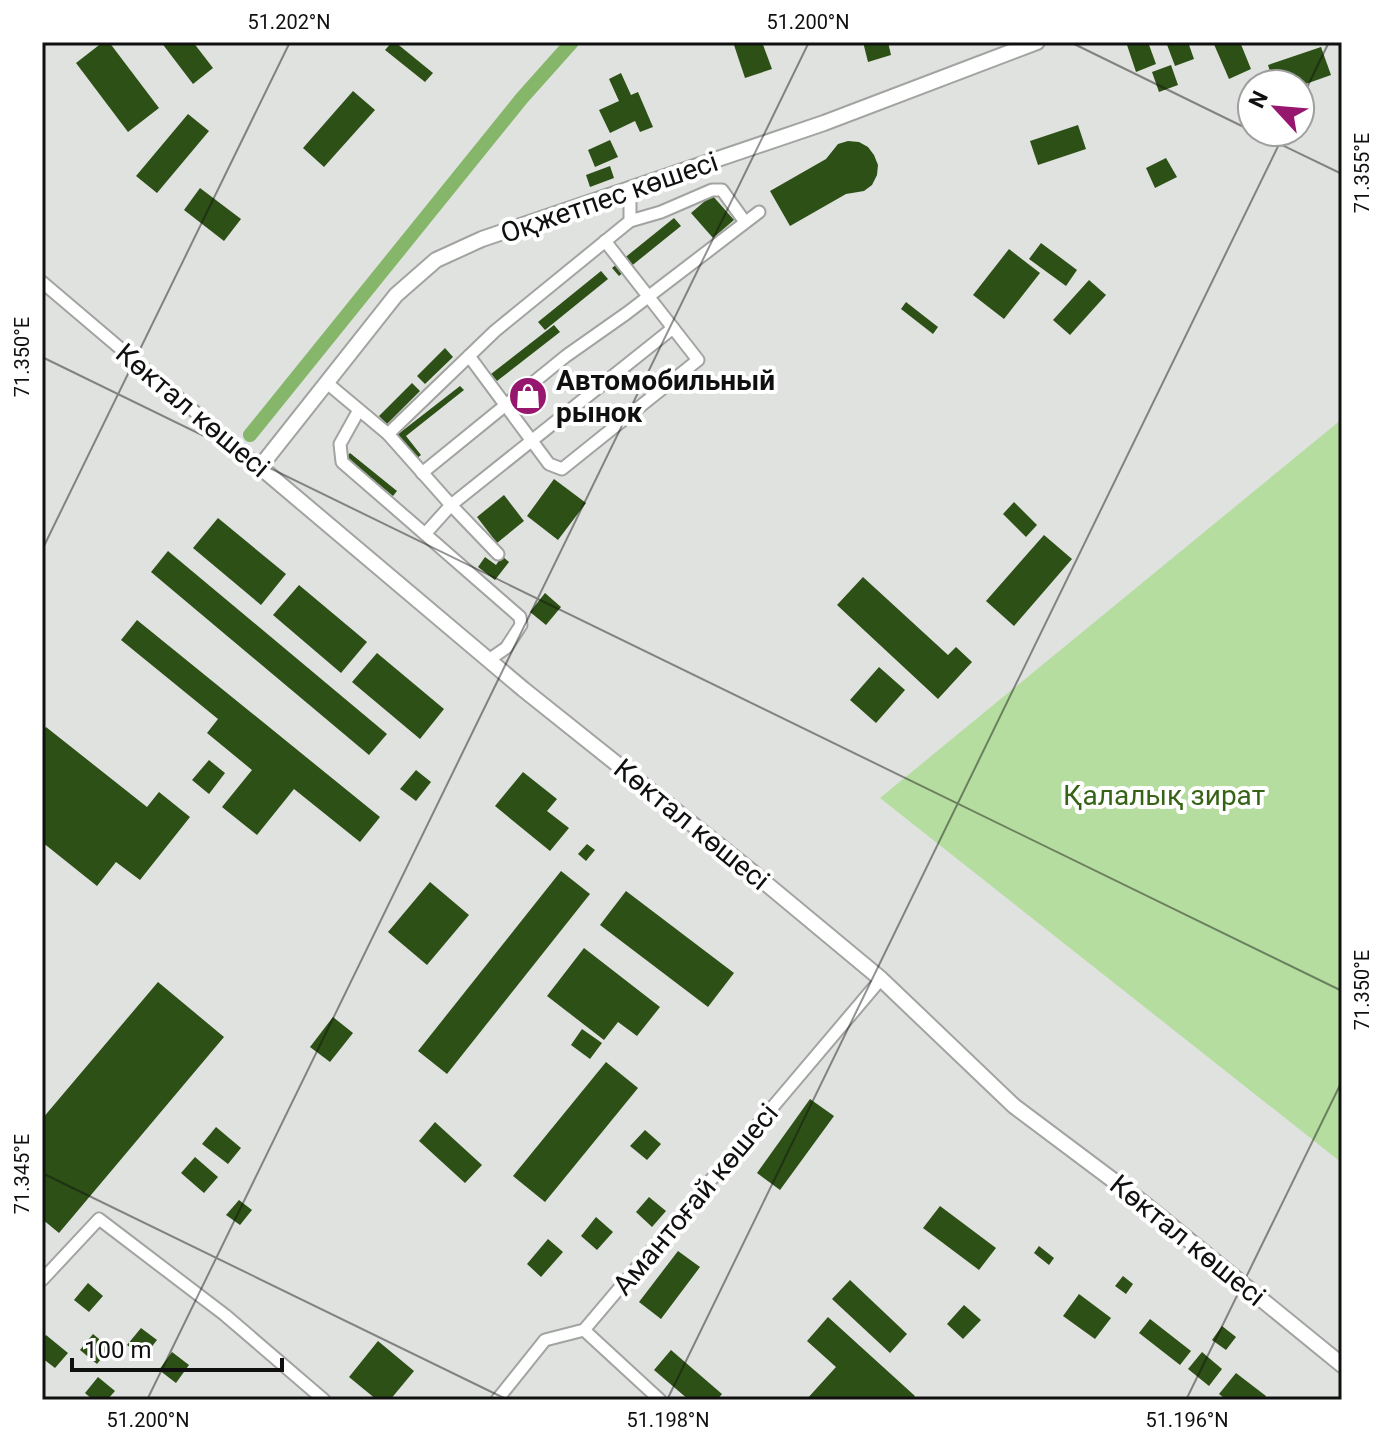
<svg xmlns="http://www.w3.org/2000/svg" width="1384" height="1442" font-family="Roboto,sans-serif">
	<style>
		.green { fill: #b5dda0 }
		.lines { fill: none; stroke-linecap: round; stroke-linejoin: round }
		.canal { stroke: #85b66a; stroke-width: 14 }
		.building { fill: #2d5016 }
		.minor-casing { stroke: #a2a4a1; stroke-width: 15 }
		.tertiary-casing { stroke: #a2a4a1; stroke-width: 18 }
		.minor { stroke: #fff; stroke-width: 11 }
		.tertiary { stroke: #fff; stroke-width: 14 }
		.ticks { fill: none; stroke: #0f100f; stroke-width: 2; stroke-opacity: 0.45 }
		.labels { text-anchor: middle; stroke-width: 8; stroke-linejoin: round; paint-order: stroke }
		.street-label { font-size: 28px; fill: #0f100f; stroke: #fff }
		.poi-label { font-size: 28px; font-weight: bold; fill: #0f100f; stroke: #fff; text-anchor: start }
		.park-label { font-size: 28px; fill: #366315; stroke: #fff }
		.neatline { fill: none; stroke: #0f100f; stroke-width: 3 }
		.ticks-label { font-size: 20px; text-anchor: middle; fill: #0f100f }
	</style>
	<rect width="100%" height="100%" fill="#e0e2df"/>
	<!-- green -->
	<polygon class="green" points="1342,419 1342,1163 880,798"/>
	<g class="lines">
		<!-- canal -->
		<polyline class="canal" points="250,435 522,98 572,42"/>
	</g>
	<!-- building -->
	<g class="building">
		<polygon points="103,42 109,42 159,108 128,132 76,63"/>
		<polygon points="161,42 193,42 213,68 193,84"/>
		<polygon points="392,42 395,42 433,73 425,82 385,50"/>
		<polygon points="733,42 762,42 772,69 745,78"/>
		<polygon points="863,42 888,42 891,55 868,62"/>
		<polygon points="1126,42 1148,42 1156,64 1136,72"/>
		<polygon points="1166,42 1188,42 1194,59 1175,66"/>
		<polygon points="1213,42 1240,42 1251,69 1229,79"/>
		<polygon points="1321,47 1331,75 1300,86 1274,84 1268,65"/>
		<polygon points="1171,65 1178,85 1159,92 1152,72"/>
		<polygon points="621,73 631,95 638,92 653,127 640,132 635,121 610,133 599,110 619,101 609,79"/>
		<polygon points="353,91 375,110 324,167 303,148"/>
		<polygon points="188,114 209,131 157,193 136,176"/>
		<polygon points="1078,125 1086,149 1038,165 1030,141"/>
		<polygon points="610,140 618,157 595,167 588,150"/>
		<polygon points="848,141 859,142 868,147 874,155 878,165 877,175 872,185 864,191 846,194 790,226 770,191 826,159 838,144"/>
		<polygon points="1166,158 1177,177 1155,188 1146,168"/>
		<polygon points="610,166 614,178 590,187 586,175"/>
		<polygon points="200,188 241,219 224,241 184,210"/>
		<polygon points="712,195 734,220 713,238 691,213"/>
		<polygon points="674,218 681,226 619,276 612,268"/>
		<polygon points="1041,243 1077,270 1066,286 1029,259"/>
		<polygon points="1009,249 1040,273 1004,319 973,295"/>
		<polygon points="601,271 608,279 545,330 538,322"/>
		<polygon points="1089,280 1106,295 1070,335 1053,320"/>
		<polygon points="906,302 938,327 933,334 901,309"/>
		<polygon points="554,325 560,332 497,381 491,374"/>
		<polygon points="445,348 453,357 425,384 417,376"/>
		<polygon points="412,383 420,391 387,424 379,416"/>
		<polygon points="460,386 464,390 406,436 421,455 416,459 397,435"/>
		<polygon points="350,453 397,491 393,496 346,457"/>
		<polygon points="554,479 586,503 558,540 527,516"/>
		<polygon points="504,495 524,521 497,543 477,517"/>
		<polygon points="1014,502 1037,525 1026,537 1003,514"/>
		<polygon points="218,518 286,574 261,605 193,548"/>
		<polygon points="1044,535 1072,559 1014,626 986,601"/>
		<polygon points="168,551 387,734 369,755 151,572"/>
		<polygon points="502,556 509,562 495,580 478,567 485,557 496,565"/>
		<polygon points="863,577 948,655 956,647 972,662 938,699 837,605"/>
		<polygon points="299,585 367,642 341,673 273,615"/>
		<polygon points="545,593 561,607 546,625 530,612"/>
		<polygon points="137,620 380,817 360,842 294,789 257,835 222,807 252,770 207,733 218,719 121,640"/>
		<polygon points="377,653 444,709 420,739 352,682"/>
		<polygon points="879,667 905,690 876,723 850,700"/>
		<polygon points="46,727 147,807 159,792 190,817 140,880 116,862 97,886 42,842 42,732"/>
		<polygon points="209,760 225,773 209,794 192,780"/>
		<polygon points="416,770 431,782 416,801 400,789"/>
		<polygon points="523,772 557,799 547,811 569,828 550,851 495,806"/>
		<polygon points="587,844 595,850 586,861 578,854"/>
		<polygon points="561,871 590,894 447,1074 418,1051"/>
		<polygon points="430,882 469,915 427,965 388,932"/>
		<polygon points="626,891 734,973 708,1007 600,925"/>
		<polygon points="584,948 660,1007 637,1036 618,1022 604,1040 547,996"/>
		<polygon points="158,982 224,1037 59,1233 42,1219 42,1119"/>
		<polygon points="333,1017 353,1033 330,1062 310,1047"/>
		<polygon points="582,1029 602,1043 590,1059 571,1045"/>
		<polygon points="606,1062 638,1088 545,1202 513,1176"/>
		<polygon points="810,1099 834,1116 780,1190 757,1173"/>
		<polygon points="435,1122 482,1165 465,1183 419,1141"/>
		<polygon points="216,1127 241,1148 228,1164 202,1144"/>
		<polygon points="645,1130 661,1144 647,1160 630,1146"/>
		<polygon points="195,1157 218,1177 204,1193 181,1173"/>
		<polygon points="649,1197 666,1211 652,1227 636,1212"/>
		<polygon points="239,1200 252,1210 240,1225 226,1215"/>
		<polygon points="940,1206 996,1248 979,1270 923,1228"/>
		<polygon points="596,1217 613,1232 597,1250 581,1236"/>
		<polygon points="548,1239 563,1252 541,1277 527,1264"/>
		<polygon points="1039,1246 1054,1258 1049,1265 1034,1253"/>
		<polygon points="678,1251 700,1267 661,1319 639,1302"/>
		<polygon points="1123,1276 1133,1284 1126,1294 1115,1286"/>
		<polygon points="850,1280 907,1334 890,1353 832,1299"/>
		<polygon points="88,1283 103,1296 89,1312 74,1300"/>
		<polygon points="1079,1294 1111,1318 1095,1339 1063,1316"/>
		<polygon points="964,1305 981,1320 963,1339 947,1324"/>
		<polygon points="828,1317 915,1396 911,1400 806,1400 836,1367 807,1341"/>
		<polygon points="1150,1319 1191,1351 1180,1365 1139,1333"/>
		<polygon points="1222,1326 1236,1337 1226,1350 1212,1340"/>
		<polygon points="141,1328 157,1340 143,1358 127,1345"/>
		<polygon points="93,1334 110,1348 97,1364 80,1350"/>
		<polygon points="46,1335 68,1353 55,1368 42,1358 42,1340"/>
		<polygon points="378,1341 414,1371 390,1400 377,1400 349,1377"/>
		<polygon points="671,1350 722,1394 717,1400 689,1400 654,1370"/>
		<polygon points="172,1352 189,1365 176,1383 159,1370"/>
		<polygon points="1202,1352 1222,1369 1209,1386 1188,1369"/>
		<polygon points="1236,1373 1266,1396 1263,1400 1227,1400 1219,1394"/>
		<polygon points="98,1377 115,1391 107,1400 93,1400 85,1393"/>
	</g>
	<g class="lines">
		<!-- minor casing -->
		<g class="minor-casing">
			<g id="minor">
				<polyline points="630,221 661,212 712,190 722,190 745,222"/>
				<polyline points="42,282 260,467"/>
				<polyline points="469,356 549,464 562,469 698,360 605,241"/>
				<polyline points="327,383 388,434"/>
				<polyline points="359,410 340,444 342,462 425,534"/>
				<polyline points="422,473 566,356 627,313 759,212"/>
				<polyline points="498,554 451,505 673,328"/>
				<polyline points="490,659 506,648 521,625 520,617 425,534 451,505 388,434 495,331 630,221 630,191"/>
				<polyline points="42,1280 99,1219 225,1315 324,1400"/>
				<polyline points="584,1330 660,1400"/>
				<polyline points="497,1400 545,1340 584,1330 881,979"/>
			</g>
		</g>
		<!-- tertiary casing -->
		<g class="tertiary-casing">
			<polyline id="tertiary" points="1037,42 824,123 482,239 436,260 396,295 260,467 523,689 751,871 881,979 1014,1106 1142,1202 1342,1365"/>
		</g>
		<!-- minor -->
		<use href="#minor" class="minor"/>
		<!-- tertiary -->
		<use href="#tertiary" class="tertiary"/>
	</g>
	<!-- ticks -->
	<path class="ticks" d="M1070 42 1252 131M1300 102 1329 42M1255 132 1342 174M42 357 1342 991M42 550 290 42M42 1173 508 1400M147 1400 809 42M667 1400 1285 132M1186 1400 1342 1081"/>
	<!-- icons -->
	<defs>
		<g id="shop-disc" transform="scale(2)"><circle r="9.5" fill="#97176e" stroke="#fff"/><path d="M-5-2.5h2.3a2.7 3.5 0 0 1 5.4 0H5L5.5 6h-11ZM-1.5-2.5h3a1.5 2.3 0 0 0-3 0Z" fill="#fff"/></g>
	</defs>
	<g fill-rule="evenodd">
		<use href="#shop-disc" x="528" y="396"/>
	</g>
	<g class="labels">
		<!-- street labels -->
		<g class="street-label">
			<text transform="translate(609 197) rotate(-19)" y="10">Оқжетпес көшесі</text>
			<text transform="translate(193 410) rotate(40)" y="10">Көктал көшесі</text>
			<text transform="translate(692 824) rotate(39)" y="10">Көктал көшесі</text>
			<text transform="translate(695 1199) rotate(-50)" y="10">Амантоғай көшесі</text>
			<text transform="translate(1188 1240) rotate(39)" y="10">Көктал көшесі</text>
		</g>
		<!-- poi labels -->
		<g class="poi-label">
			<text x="556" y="390">Автомобильный<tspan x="556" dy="32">рынок</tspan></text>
		</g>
		<!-- park labels -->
		<g class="park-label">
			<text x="1164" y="805">Қалалық зират</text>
		</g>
	</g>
	<!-- border -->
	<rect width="1384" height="1442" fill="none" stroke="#ffffff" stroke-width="88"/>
	<!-- north arrow -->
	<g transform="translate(1276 108) rotate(296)"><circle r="38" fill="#ffffff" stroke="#9f9f9f" stroke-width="2"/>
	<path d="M0-6L14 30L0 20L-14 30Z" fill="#97176e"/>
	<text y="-12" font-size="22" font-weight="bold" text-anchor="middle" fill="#0f100f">N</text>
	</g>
	<!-- scale -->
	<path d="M72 1358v12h210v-12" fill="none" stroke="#0f100f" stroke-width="4"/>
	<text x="84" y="1358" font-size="24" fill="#0f100f" stroke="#ffffff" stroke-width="6" paint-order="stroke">100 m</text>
	<rect x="44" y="44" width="1296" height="1354" class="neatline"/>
	<g class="ticks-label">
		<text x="289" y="29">51.202°N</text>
		<text x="808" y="29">51.200°N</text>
		<text transform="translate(1362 173) rotate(-90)" y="7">71.355°E</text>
		<text transform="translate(22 357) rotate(-90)" y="7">71.350°E</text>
		<text transform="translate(1362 990) rotate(-90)" y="7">71.350°E</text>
		<text transform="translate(22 1174) rotate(-90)" y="7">71.345°E</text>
		<text x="148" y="1427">51.200°N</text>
		<text x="668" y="1427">51.198°N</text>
		<text x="1187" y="1427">51.196°N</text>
	</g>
</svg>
